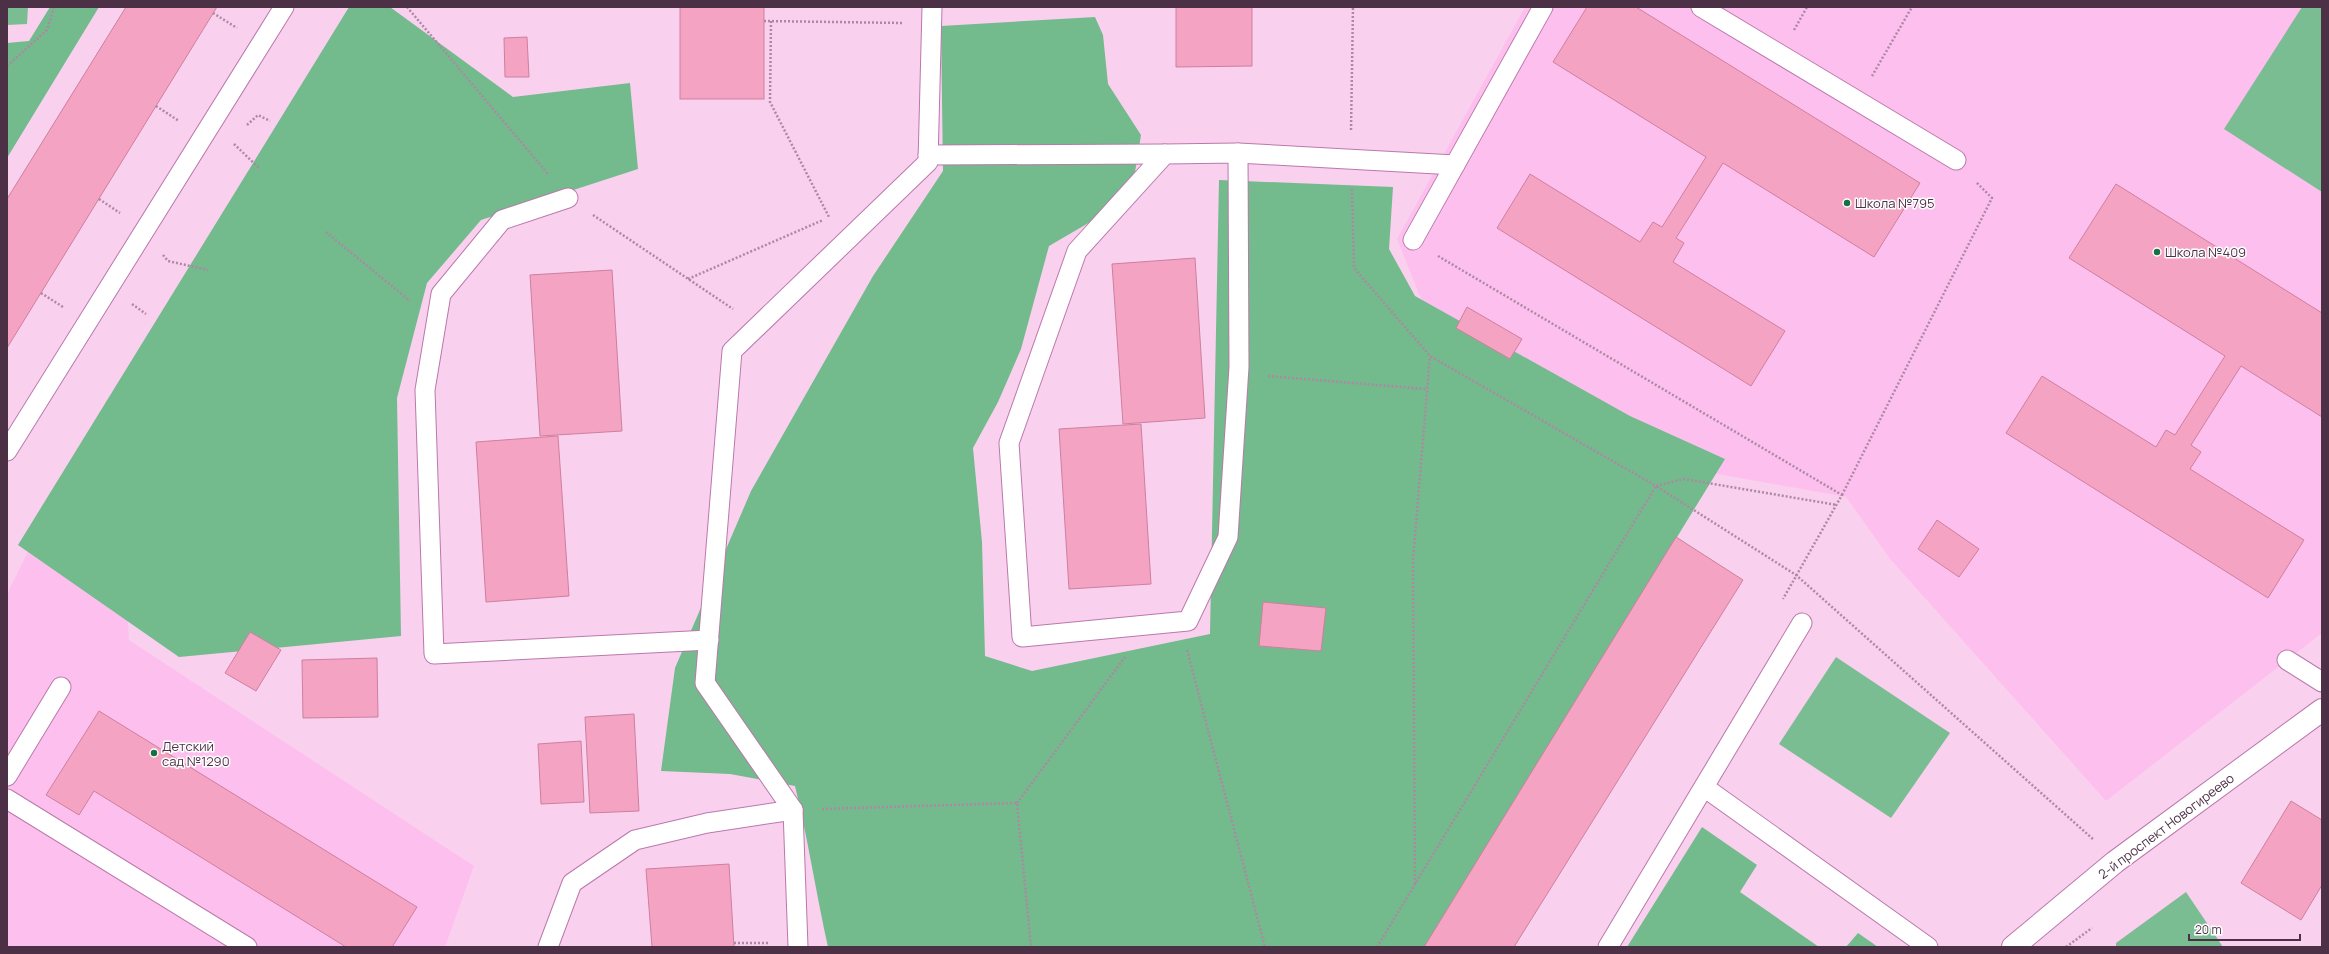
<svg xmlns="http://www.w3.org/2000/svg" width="2329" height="954" font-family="Manrope,sans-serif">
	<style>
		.built { fill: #fdc0ee }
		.green { fill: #7abd92 }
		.forest { fill: #73ba8d }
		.building { fill: #f5a3c2; stroke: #ce7f9e }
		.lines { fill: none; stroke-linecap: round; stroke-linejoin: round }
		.service-casing { stroke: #ba79ab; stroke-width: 21 }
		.minor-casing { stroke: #ba79ab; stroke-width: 24 }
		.path { stroke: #ac89a3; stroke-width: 2.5; stroke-dasharray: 2 2; stroke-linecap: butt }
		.service { stroke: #fff; stroke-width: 19 }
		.minor { stroke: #fff; stroke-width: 22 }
		.poi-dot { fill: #197043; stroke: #fff; stroke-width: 1.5 }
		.labels { text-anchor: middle; stroke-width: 3; stroke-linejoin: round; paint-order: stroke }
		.poi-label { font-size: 13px; fill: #4c3146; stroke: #fff; text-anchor: start }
		.street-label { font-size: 13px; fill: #4c3146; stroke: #fff }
	</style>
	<rect width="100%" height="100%" fill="#fad0ef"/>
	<!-- built -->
	<g class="built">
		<polygon points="1525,7 2322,7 2322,633 2106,801 1891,560 1846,497 1673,466 1433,329 1397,239"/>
		<polygon points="38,531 126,590 129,640 474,866 445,947 7,947 7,594"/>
	</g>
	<!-- green -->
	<g class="green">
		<polygon points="7,7 28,7 27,24 7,25"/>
		<polygon points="2302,7 2322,7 2322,192 2224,129"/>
		<polygon points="1836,657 1950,733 1891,818 1779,744"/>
		<polygon points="2186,892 2223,947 2116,947 2116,943"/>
	</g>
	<!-- forest -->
	<g class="forest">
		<polygon points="50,7 99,7 7,158 7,43 29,41"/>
		<polygon points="349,7 390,7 513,97 630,83 638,169 481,220 427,283 397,398 401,636 179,657 18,545"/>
		<path d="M1095 17 1103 35 1108 84 1141 135 1132 191 1097 218 1049 246 1021 349 998 402 973 448 982 542 985 656 1032 671 1210 634 1219 180 1393 187 1389 249 1415 296 1630 416 1725 459 1425 947H828C816 893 808 839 795 786L730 774 661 771 675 668 751 491 873 276 943 171 941 26Z"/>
		<polygon points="1702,827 1757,865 1740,892 1819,947 1627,947"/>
		<polygon points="1858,933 1878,947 1846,947"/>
	</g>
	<!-- building -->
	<g class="building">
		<polygon points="126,7 217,7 7,348 7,199"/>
		<rect x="680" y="7" width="84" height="92"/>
		<polygon points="1176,7 1252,7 1252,66 1176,67"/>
		<polygon points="1587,7 1636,7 1920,183 1874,257 1723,163 1676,238 1684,243 1673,262 1785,331 1751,386 1497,228 1530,174 1640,242 1653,222 1662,227 1706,157 1553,62"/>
		<polygon points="527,37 529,77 505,77 504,38"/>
		<polygon points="2116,184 2322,313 2322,417 2241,366 2191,445 2201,452 2190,469 2304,540 2268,598 2006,433 2042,376 2156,447 2166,430 2175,435 2225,356 2069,258"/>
		<polygon points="1195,258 1205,418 1123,424 1112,264"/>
		<polygon points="612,270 622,431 540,436 530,275"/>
		<polygon points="1467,307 1522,339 1510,359 1456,328"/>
		<polygon points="1141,424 1151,584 1069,589 1059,429"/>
		<polygon points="558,436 569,596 486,602 476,442"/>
		<polygon points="1937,520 1979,549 1959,577 1918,549"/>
		<polygon points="1676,537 1743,580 1514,947 1424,947"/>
		<polygon points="1263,602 1326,608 1321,651 1259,646"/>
		<polygon points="250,632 281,650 256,691 225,673"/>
		<polygon points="377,658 378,717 303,718 302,660"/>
		<polygon points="99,711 417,907 392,947 346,947 94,791 79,815 46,795"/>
		<polygon points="634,714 639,811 590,813 585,717"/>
		<polygon points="581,741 584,802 541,804 538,744"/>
		<polygon points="2291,801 2322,820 2322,885 2301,920 2241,883"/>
		<polygon points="729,864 734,947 652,947 646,869"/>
	</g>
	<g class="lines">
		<!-- service casing -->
		<g class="service-casing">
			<g id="service">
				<polyline points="1701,7 1956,160"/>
				<polygon points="1238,153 1239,367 1228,537 1188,621 1022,637 1009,443 1077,251 1165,154"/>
				<polyline points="1238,153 1455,165"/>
				<polyline points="928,155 1165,154"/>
				<polyline points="568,198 502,220 441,294 425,390 434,654 709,640"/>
				<polyline points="1413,240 1543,7"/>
				<polyline points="7,451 284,7"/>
				<polyline points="2287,660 2322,682"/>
				<polyline points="7,776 61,687"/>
				<polyline points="1704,787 1928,947"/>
				<polyline points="7,799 247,947"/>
				<polyline points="548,947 572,883 635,840 707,823 793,810"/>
				<polyline points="798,947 793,810 705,683 732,351 928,162 932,7"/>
				<polyline points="1608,947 1802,623"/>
			</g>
		</g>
		<!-- minor casing -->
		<g class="minor-casing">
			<polyline id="minor" points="2013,947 2115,862 2322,710"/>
		</g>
		<!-- path -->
		<g class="path">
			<polyline points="407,7 548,174"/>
			<polyline points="213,13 237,28"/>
			<polyline points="764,21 903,23"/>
			<polyline points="771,21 770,102 829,217"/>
			<polyline points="1794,30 1807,7"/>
			<polyline points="7,66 47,30 54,7"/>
			<polyline points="1872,76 1912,7"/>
			<polyline points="156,106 179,121"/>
			<polyline points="247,125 258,115 270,121"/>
			<polyline points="1351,130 1353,7"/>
			<polyline points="234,144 260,169"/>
			<polyline points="1352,189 1354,268 1430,356 1656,486 1684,479 1837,505"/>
			<polyline points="99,199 120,213"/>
			<polyline points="593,215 733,309"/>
			<polyline points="326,232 410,301"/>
			<polyline points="163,255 168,261 208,270"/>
			<polyline points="1438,256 1842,495 1783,599"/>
			<polyline points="688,279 823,220"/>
			<polyline points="41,293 63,307"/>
			<polyline points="132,304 146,314"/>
			<polyline points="1268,376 1426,389"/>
			<polyline points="1842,495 1992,198 1976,182"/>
			<polyline points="1187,650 1265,947"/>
			<polyline points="1017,803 1125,657"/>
			<polyline points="822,809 1017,803 1031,947"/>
			<polyline points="1415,884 1413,560 1430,356"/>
			<polyline points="734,943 769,943"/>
			<polyline points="1377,947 1656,486 1796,575 2094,840"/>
			<polyline points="2066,947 2092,928"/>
		</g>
		<!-- service -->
		<use href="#service" class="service"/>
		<!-- minor -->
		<use href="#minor" class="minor"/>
	</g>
	<!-- markers -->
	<g class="poi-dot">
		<circle cx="1847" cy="203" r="4"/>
		<circle cx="2157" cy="252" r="4"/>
		<circle cx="154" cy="753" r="4"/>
	</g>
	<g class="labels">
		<!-- poi labels -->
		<g class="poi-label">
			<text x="1855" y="208">Школа №795</text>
			<text x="2165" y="257">Школа №409</text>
			<text x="162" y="751">Детский<tspan x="162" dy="15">сад №1290</tspan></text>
		</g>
		<!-- street labels -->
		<g class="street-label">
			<text transform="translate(2166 826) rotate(-37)" y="5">2-й проспект Новогиреево</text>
		</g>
	</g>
	<!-- border -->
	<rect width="2329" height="954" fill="none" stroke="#4c3146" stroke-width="16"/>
	<!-- scale -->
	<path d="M2189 934v6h111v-6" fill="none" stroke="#4c3146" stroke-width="2"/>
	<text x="2195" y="934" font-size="12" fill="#4c3146" stroke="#ffffff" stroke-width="3" paint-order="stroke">20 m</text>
</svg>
